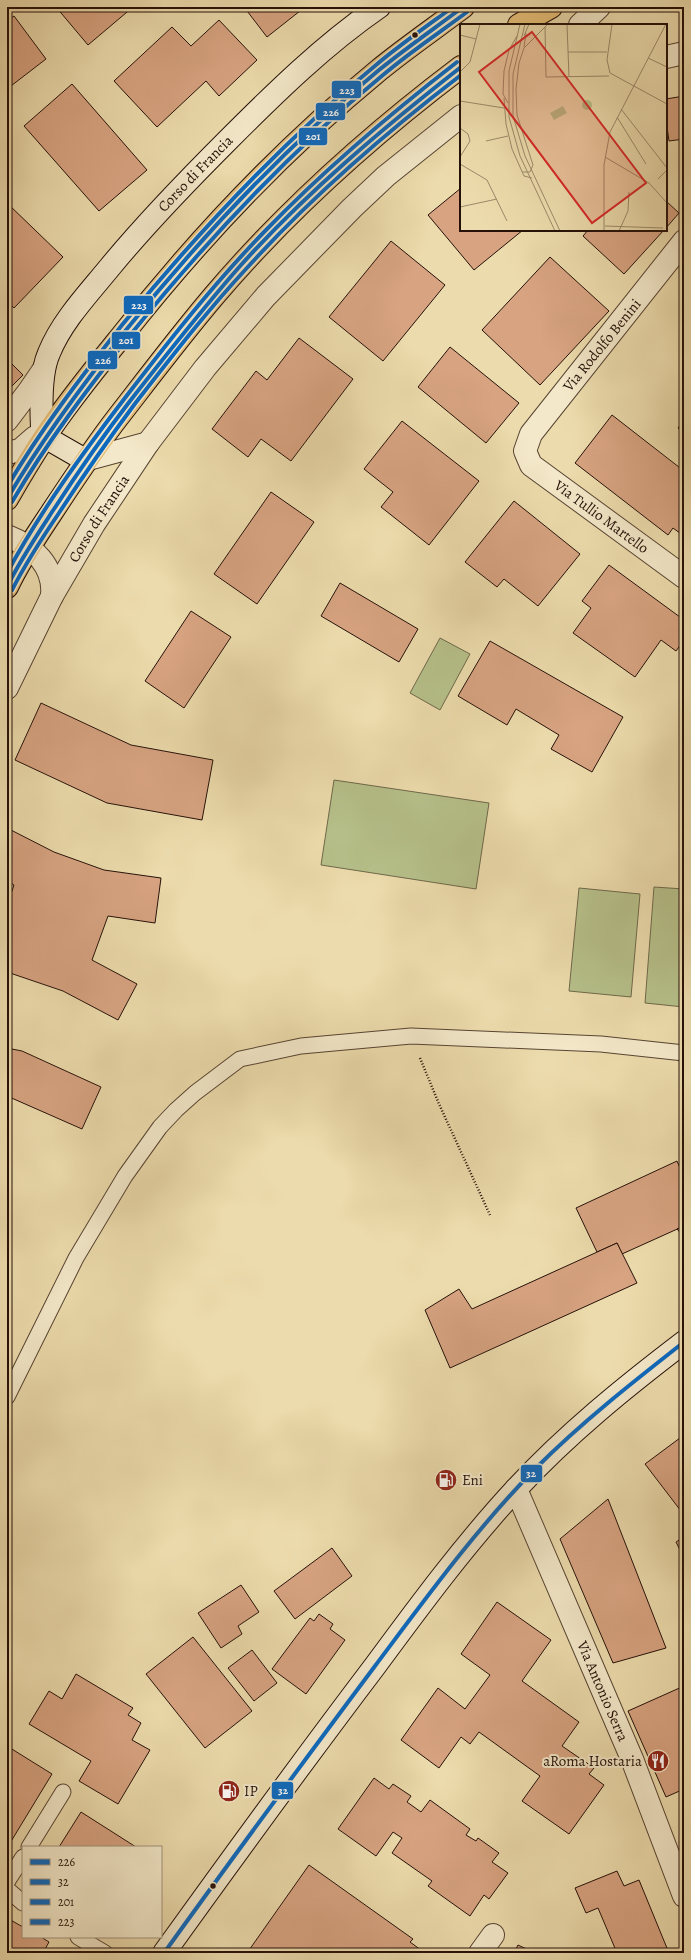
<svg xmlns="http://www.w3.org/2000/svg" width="691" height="1960" font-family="Alegreya,serif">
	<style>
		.green { fill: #b6c08a; stroke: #6e684a }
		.building { fill: #d7a381; stroke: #251109 }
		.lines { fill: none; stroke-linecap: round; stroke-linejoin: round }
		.lane-casing { stroke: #574432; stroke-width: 17 }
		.street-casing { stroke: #574432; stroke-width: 24 }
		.secondary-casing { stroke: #251109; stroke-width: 24 }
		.primary-casing { stroke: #251109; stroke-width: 24 }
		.path { stroke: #251109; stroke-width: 2.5; stroke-dasharray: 1 2; stroke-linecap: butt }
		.lane { stroke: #f3e8c9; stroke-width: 15 }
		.street { stroke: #f3e8c9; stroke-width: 22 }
		.secondary { stroke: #f3e8c9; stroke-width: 22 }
		.primary { stroke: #e6be76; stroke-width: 22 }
		.bus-1-casing { stroke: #f3e8c9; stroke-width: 7 }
		.bus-2-casing { stroke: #f3e8c9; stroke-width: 7 }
		.bus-3-casing { stroke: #f3e8c9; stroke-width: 7 }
		.bus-4-casing { stroke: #f3e8c9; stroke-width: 7 }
		.bus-1 { stroke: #0c69bf; stroke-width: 4 }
		.bus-2 { stroke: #0c69bf; stroke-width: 4 }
		.bus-3 { stroke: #0c69bf; stroke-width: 4 }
		.bus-4 { stroke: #0c69bf; stroke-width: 4 }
		.bus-dot { fill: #251109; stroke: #f3e8c9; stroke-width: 1.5 }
		.labels { text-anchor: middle; stroke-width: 4; stroke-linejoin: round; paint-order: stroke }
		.street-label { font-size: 15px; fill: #251109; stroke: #f3e8c9 }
		.poi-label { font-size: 15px; fill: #251109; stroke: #f3e8c9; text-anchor: start }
		.inset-road { fill: none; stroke: #9c8a6b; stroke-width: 1 }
		.view { fill: #d62828; fill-opacity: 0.15; stroke: #d62828; stroke-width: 2 }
		.inset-edge { fill: none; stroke: #251109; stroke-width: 2 }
		.line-badge { stroke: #f3e8c9; stroke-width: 1.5 }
		.badge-label { font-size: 11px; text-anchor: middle; font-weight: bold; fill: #fff }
	</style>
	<rect width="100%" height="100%" fill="#ecdbac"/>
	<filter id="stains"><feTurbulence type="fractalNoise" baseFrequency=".005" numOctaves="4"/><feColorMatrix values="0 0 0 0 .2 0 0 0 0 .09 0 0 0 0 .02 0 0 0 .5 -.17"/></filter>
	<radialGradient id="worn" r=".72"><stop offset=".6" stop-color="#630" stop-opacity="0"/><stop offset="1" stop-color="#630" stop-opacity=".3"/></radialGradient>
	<!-- green -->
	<g class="green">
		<polygon points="440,638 470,654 440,710 410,693"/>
		<polygon points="334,780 489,803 476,889 321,865"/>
		<polygon points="654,887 684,889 684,1007 645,1003"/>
		<polygon points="579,888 640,894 631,997 569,991"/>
	</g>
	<!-- building -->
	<g class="building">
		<polygon points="56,7 133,7 88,45"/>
		<polygon points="244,7 305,7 267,37"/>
		<polygon points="14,16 46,59 7,89 7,21"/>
		<polygon points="219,20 257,60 219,96 206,81 157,127 114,81 172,27 191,46"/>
		<polygon points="72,84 147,170 99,211 24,126"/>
		<polygon points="684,96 684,139 669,141 666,120 666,99"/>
		<polygon points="461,188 461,230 523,230 474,270 428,215"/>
		<polygon points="666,201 679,213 666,228"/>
		<polygon points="7,203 63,257 14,308 7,301"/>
		<polygon points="588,230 664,230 624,274 583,236"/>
		<polygon points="391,241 445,285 383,361 329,317"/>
		<polygon points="550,257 609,311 540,385 482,330"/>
		<polygon points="299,338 353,379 291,461 261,439 248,457 212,429 256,371 267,380"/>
		<polygon points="450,347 519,403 486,443 418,387"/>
		<polygon points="7,359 23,375 7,391"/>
		<polygon points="612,415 684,471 684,536 673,528 668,535 575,463"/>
		<polygon points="684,420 684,433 678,428"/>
		<polygon points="402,421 479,481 429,545 381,507 393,492 364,469"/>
		<polygon points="271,492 314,522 257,604 214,574"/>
		<polygon points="514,501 580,554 538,606 504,579 497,587 465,562"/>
		<polygon points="609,565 684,620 684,640 676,651 661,640 635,677 573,633 591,608 582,601"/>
		<polygon points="340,583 418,629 399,662 321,616"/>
		<polygon points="191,611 231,637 184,708 145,681"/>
		<polygon points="490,641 623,717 592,772 551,749 559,735 516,709 507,725 458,696"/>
		<polygon points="41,703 131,745 213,760 202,820 107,803 15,760"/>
		<polygon points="7,828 54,852 104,870 161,878 155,923 108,916 92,960 137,984 118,1020 63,991 7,972 7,906 14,885 7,881"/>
		<polygon points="7,1048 22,1051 101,1087 82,1129 7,1096"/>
		<polygon points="677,1161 684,1177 684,1226 622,1254 617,1243 597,1252 576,1208"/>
		<polygon points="7,1169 11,1170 7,1186"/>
		<polygon points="684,1226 684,1237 677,1229"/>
		<polygon points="617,1243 637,1283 450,1368 425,1310 459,1289 472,1309"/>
		<polygon points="684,1435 684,1515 645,1464"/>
		<polygon points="608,1499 666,1648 613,1663 560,1539"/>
		<polygon points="684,1537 684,1558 676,1542"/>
		<polygon points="332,1548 352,1576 295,1619 274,1591"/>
		<polygon points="241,1585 259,1612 238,1626 242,1634 221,1648 198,1613"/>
		<polygon points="497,1602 551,1640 522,1681 579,1722 562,1746 594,1768 589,1774 604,1785 569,1834 522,1801 540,1776 479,1732 470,1744 461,1737 439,1768 401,1740 438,1688 465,1709 490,1675 461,1654"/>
		<polygon points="319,1614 333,1624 330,1629 345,1640 306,1694 272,1669 310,1618 314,1621"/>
		<polygon points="193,1637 252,1711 205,1748 146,1674"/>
		<polygon points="252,1650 277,1683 254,1701 228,1668"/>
		<polygon points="76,1674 133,1708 128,1715 141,1723 132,1740 150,1750 118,1804 79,1781 91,1761 29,1724 49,1691 62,1699"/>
		<polygon points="684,1686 684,1789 666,1797 628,1711"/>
		<polygon points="7,1746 52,1774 7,1848"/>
		<polygon points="374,1778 389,1789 393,1784 411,1796 407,1802 421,1812 430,1800 470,1829 466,1835 476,1841 478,1838 499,1853 492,1862 508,1873 489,1899 484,1895 470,1916 428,1886 432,1881 392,1853 402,1838 393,1832 376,1856 338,1829"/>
		<polygon points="81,1812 136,1847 59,1847"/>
		<polygon points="684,1840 684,1853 679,1842"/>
		<polygon points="309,1865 413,1939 410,1942 425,1953 247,1953"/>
		<polygon points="617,1871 624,1886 639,1880 669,1953 617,1953 598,1908 586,1913 575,1888"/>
		<polygon points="7,1918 23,1927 23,1937 41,1937 49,1942 43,1953 7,1953"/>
		<polygon points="518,1945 535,1953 514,1953"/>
	</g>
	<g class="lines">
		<!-- lane casing -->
		<g class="lane-casing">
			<g id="lane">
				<polyline points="7,1397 76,1258 125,1176 160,1127 176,1110 195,1093 240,1059 301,1046 411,1036 601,1044 684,1053"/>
				<polyline points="29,1847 63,1792"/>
				<polyline points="7,1882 23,1857"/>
				<polyline points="7,1889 23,1903"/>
				<polyline points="78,1937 105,1953"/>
			</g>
		</g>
		<!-- street casing -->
		<g class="street-casing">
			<g id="street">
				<polyline points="580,25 599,7"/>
				<polyline points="666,57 684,53"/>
				<path id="s1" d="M684 241 531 434 525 451 531 465 684 577"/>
				<polyline points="7,420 29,391 44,369"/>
				<polyline points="7,453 20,450 35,437 45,437"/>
				<polyline points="85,460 148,443"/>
				<path d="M7 536C33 546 55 566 52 596"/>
				<path id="s2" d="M7 688 52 596 94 524 148 443 205 368 266 296 352 208 386 176 461 116"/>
				<path id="s3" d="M516 1489 632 1759 684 1896"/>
				<polyline points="480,1953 493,1935"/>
			</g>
		</g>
		<!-- secondary casing -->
		<g class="secondary-casing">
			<g id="secondary">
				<path id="s4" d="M85 460 45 437 42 428C41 406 40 373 49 353 62 321 88 294 110 267 147 222 188 180 229 139 276 92 324 45 379 7"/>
				<path d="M164 1953C233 1857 303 1761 375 1666 420 1605 465 1544 517 1488 567 1434 625 1387 684 1342"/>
			</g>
		</g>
		<!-- primary casing -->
		<g class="primary-casing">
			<g id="primary">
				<polyline points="519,25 551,7"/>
				<path d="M7 499C19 478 31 458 44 438 67 403 94 370 120 338 197 240 283 149 379 70 406 48 435 28 463 7"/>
				<path d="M7 587C19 561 36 536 52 512 73 480 94 448 118 417 149 377 180 336 213 297 286 211 371 135 461 67"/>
			</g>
		</g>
		<!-- path -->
		<polyline class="path" points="420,1058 439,1104 490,1215"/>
		<!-- lane -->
		<use href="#lane" class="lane"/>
		<!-- street -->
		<use href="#street" class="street"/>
		<!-- secondary -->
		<use href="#secondary" class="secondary"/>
		<!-- primary -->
		<use href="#primary" class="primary"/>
		<!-- bus-1 casing -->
		<g class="bus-1-casing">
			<g id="bus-1">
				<path d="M7 499C42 439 83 384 126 330 202 236 285 147 379 70 406 48 435 28 463 7"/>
				<path d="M7 587C20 560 37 535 54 509 78 472 103 436 130 401 166 355 202 309 241 265 307 192 383 128 461 67"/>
			</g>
		</g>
		<!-- bus-2 casing -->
		<g class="bus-2-casing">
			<path id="bus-2" d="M164 1953C233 1857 304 1761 375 1666 426 1598 476 1529 536 1468 582 1422 633 1382 684 1342"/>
		</g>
		<!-- bus-3 casing -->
		<g class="bus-3-casing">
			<g id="bus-3">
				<path d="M12 502C47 442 88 388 131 334 207 240 289 152 383 75 410 52 439 33 467 12"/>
				<path d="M12 590C26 563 42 538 59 513 83 476 108 440 134 405 170 359 206 312 246 269 311 197 384 134 461 75"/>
			</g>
		</g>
		<!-- bus-4 casing -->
		<g class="bus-4-casing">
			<g id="bus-4">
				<path d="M7 487C41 429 81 377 122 325 199 231 282 142 376 65 401 44 427 26 453 7"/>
				<path d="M7 573C41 510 85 450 128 394 172 337 216 281 266 230 325 169 390 114 457 62"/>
			</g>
		</g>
		<!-- bus-1 -->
		<use href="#bus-1" class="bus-1"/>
		<!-- bus-2 -->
		<use href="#bus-2" class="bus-2"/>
		<!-- bus-3 -->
		<use href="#bus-3" class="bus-3"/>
		<!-- bus-4 -->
		<use href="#bus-4" class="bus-4"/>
	</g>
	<!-- icons -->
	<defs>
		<g id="fuel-disc" transform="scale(1.15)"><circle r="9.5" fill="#8f2418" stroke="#f3e8c9"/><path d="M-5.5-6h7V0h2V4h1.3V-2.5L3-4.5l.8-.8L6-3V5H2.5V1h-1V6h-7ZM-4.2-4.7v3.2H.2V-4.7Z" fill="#fff"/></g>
		<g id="restaurant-disc" transform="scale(1.15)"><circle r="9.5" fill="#8f2418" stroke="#f3e8c9"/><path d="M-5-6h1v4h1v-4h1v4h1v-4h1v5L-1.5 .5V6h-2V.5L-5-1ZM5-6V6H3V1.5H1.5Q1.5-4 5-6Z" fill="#fff"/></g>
	</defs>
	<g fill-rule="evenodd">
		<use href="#fuel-disc" x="446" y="1480"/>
		<use href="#restaurant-disc" x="658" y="1761"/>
		<use href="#fuel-disc" x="229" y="1791"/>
	</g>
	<!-- markers -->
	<g class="bus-dot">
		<circle cx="415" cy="35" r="3.5"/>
		<circle cx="213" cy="1886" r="3.5"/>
	</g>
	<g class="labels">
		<!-- street labels -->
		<g class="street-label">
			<text dy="5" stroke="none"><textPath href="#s4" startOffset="364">Corso di Francia</textPath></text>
			<text transform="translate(602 345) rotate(-51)" y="5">Via Rodolfo Benini</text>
			<text dy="5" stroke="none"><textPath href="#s1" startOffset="367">Via Tullio Martello</textPath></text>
			<text dy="5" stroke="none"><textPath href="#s2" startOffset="193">Corso di Francia</textPath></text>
			<text dy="5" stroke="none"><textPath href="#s3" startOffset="220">Via Antonio Serra</textPath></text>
		</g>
		<!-- poi labels -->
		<g class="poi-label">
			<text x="462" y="1485">Eni</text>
			<text x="642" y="1766" text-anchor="end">aRoma Hostaria</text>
			<text x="244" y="1796">IP</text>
		</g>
	</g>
	<!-- overview -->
	<g transform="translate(460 24)">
		<rect width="207" height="207" fill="#ecdbac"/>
		<path d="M122 81a5 5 0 1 1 10 0a5 5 0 1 1-10 0ZM103 82 107 89 94 96 90 89Z" fill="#b6c08a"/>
		<path class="inset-road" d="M60 0 49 47V93L60 132 95 207M65 0 53 50V92L65 132 100 207M107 0 109 53M152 0 147 36 150 49 207 80M85 3 86 53 149 52M0 11 16 15M64 12 69 0M64 23 66 9M108 28H147M188 34 207 43M0 48 10 38 20 0M44 74 46 100 52 125 64 152 72 154M0 77 44 84M48 79 43 70 44 47 49 26 57 12M161 85 207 144M157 93 186 140M0 104 8 110 10 117 0 133M26 117 48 112M145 133 189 159 207 179M0 140 27 156 47 197M62 148H70L73 141 57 91 56 65 59 39 64 24 88 0M198 155 207 146M0 183 37 175M145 202 203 204M144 207V141L150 108 206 0M159 207 168 187 169 168"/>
		<path class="view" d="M72 8 186 159 132 199 19 48Z"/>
		<rect width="207" height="207" class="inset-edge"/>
	</g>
	<g class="line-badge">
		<rect x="331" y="80" width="31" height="19" rx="4" fill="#0c69bf"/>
		<rect x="315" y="102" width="31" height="19" rx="4" fill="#0c69bf"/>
		<rect x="298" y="127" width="30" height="19" rx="4" fill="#0c69bf"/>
		<rect x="123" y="295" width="31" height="20" rx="4" fill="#0c69bf"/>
		<rect x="111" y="331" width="30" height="19" rx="4" fill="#0c69bf"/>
		<rect x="87" y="350" width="31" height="20" rx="4" fill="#0c69bf"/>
		<rect x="520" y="1464" width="23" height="19" rx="4" fill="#0c69bf"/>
		<rect x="271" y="1781" width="23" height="19" rx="4" fill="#0c69bf"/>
	</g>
	<g class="badge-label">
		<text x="347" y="94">223</text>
		<text x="331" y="116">226</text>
		<text x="313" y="140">201</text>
		<text x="139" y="309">223</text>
		<text x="126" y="344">201</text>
		<text x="103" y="364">226</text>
		<text x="531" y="1477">32</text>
		<text x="283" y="1794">32</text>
	</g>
	<!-- margin -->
	<rect width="691" height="1960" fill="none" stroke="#ecdbac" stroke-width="24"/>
	<rect x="8" y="8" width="675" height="1944" fill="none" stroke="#251109" stroke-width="2"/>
	<rect x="12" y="12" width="667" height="1936" fill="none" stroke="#251109"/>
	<!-- legend -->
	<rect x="22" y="1846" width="140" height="92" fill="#f3e8c9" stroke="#a1927c"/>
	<rect x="30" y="1859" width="20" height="6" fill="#0c69bf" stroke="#a1927c"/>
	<text x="58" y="1866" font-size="12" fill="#251109">226</text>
	<rect x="30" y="1879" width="20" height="6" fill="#0c69bf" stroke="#a1927c"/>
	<text x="58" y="1886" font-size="12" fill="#251109">32</text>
	<rect x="30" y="1899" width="20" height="6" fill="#0c69bf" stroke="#a1927c"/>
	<text x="58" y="1906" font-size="12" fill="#251109">201</text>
	<rect x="30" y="1919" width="20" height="6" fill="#0c69bf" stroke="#a1927c"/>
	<text x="58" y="1926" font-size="12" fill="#251109">223</text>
	<rect width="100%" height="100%" filter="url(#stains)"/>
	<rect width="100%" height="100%" fill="url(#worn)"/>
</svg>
